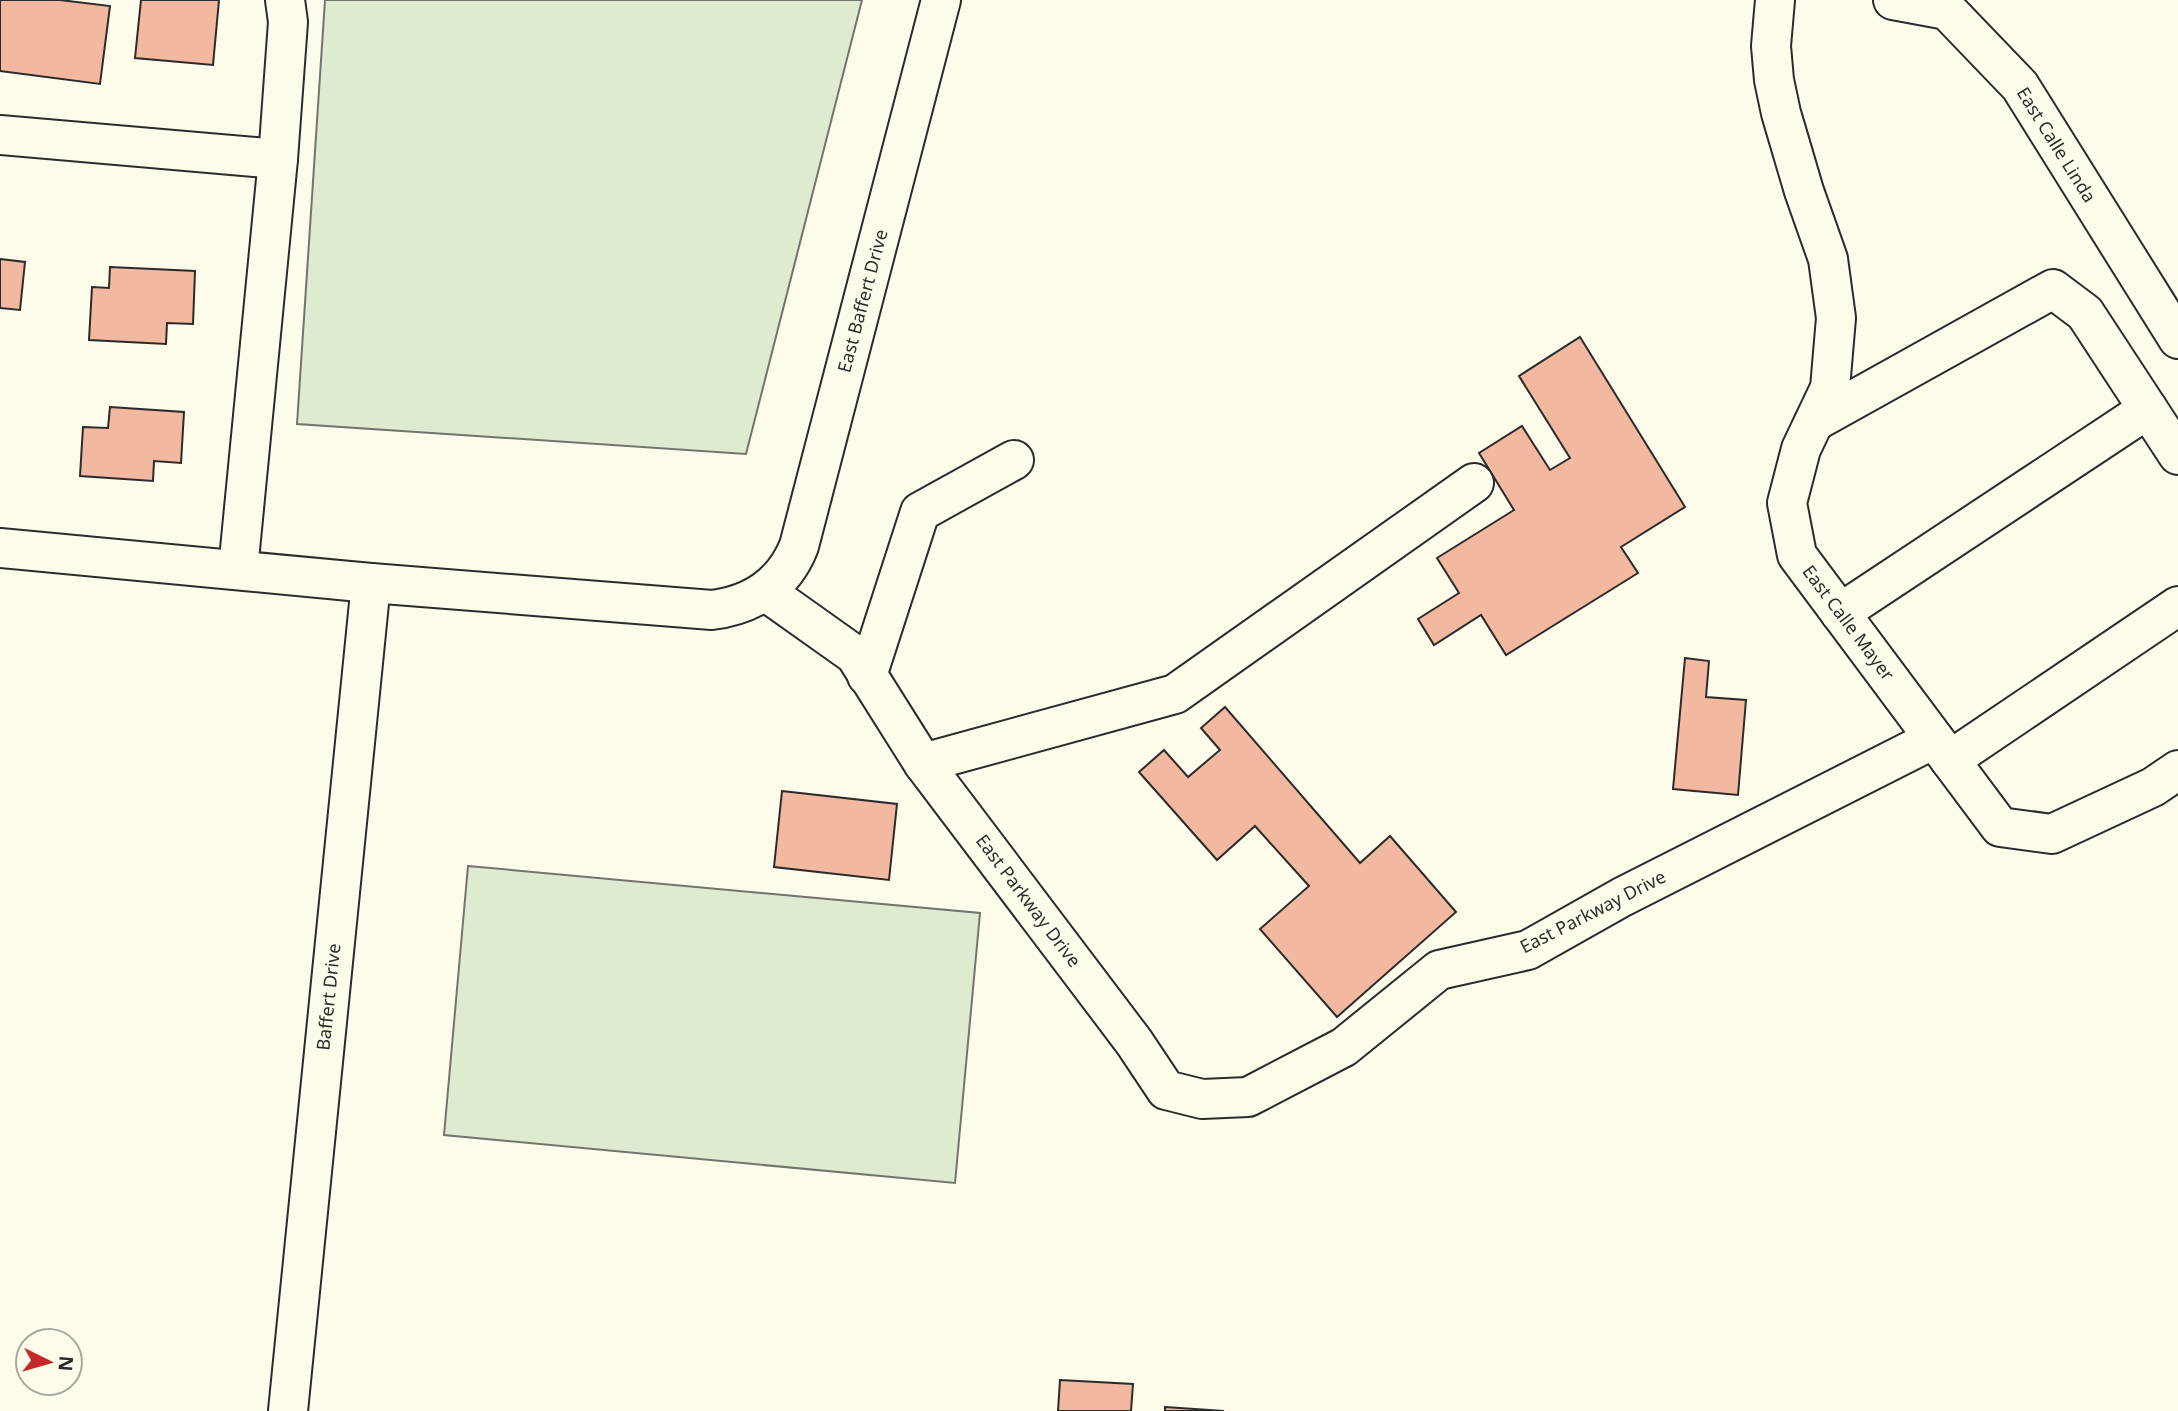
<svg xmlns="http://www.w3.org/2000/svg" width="2178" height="1411" font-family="'Noto Sans',sans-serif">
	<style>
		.green { fill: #deebd1; stroke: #74746e; stroke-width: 2 }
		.building { fill: #f2b8a0; stroke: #2b2b2b; stroke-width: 2 }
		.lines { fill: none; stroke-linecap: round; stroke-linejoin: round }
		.minor-casing { stroke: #2b2b2b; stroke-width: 42 }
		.minor { stroke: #fdfbea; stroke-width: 38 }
		.labels { text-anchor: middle; stroke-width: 5; stroke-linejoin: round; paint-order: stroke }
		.street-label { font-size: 18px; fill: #2b2b2b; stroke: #fdfbea }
	</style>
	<rect width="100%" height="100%" fill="#fdfbea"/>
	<!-- green -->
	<g class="green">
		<polygon points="325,0 862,0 746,454 297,424"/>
		<polygon points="468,866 980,913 955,1183 444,1135"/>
	</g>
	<!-- building -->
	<g class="building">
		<polygon points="0,0 60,0 110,6 100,84 0,71"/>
		<polygon points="141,0 219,0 213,65 135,58"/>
		<polygon points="0,259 25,262 20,310 0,308"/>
		<polygon points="110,267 195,271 193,324 167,323 166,344 89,340 92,287 109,288"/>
		<polygon points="1580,337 1685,507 1621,547 1638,573 1506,655 1481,615 1434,645 1418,619 1459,593 1437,558 1514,510 1479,453 1522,426 1550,470 1570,458 1519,376"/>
		<polygon points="110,407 184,412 181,463 154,461 153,481 80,476 83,427 108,428"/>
		<polygon points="1685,658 1709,661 1706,697 1746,700 1738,795 1673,789"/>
		<polygon points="1225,707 1360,863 1390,836 1456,912 1337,1017 1260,929 1309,886 1255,826 1217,860 1139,772 1164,750 1188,777 1220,750 1201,728"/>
		<polygon points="782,791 897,804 889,880 774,867"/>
		<polygon points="1060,1380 1133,1384 1131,1411 1058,1411"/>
		<polygon points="1165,1407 1224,1411 1165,1411"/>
	</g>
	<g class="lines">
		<!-- minor casing -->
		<g class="minor-casing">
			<g id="minor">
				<polyline points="1775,0 1771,46 1774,80 1781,113 1804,191 1828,259 1836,318 1830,388 1801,449 1787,503 1797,555 2000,827 2052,834 2153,787 2178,770"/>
				<polyline points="1893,0 1947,10 2020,86 2178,339"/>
				<polyline points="0,135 278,159"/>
				<polyline points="1814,422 2053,289 2085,313 2178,455"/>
				<path d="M0 548 371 583 712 610C753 605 784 584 799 546L941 0"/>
				<polyline points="238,570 278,159 288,22 285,0"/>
				<polyline points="765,591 855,655 923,763 1134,1042 1166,1090 1202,1099 1248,1097 1344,1047 1439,970 1528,950 1622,897 1934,739"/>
				<polyline points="1840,613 2148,409"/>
				<polyline points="867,676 920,512 1014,460"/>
				<polyline points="1950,760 2178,606"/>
				<polyline points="923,763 1175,694 1474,483"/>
				<polyline points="288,1411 371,583"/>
			</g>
		</g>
		<!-- minor -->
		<use href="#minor" class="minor"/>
	</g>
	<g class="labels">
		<!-- street labels -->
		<g class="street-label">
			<text transform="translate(2056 145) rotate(58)" y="6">East Calle Linda</text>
			<text transform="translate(863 301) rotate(-75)" y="6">East Baffert Drive</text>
			<text transform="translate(1848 623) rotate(53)" y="6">East Calle Mayer</text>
			<text transform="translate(1028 901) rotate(53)" y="6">East Parkway Drive</text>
			<text transform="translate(1593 912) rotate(-27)" y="6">East Parkway Drive</text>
			<text transform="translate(329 997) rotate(-84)" y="6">Baffert Drive</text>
		</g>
	</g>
	<!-- north arrow -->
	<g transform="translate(49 1362) rotate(95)"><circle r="33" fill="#fdfbea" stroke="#a9a89e" stroke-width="2"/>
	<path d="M0-5L12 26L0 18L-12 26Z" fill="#c62828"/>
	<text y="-10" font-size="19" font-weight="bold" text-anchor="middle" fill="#2b2b2b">N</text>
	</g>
</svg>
